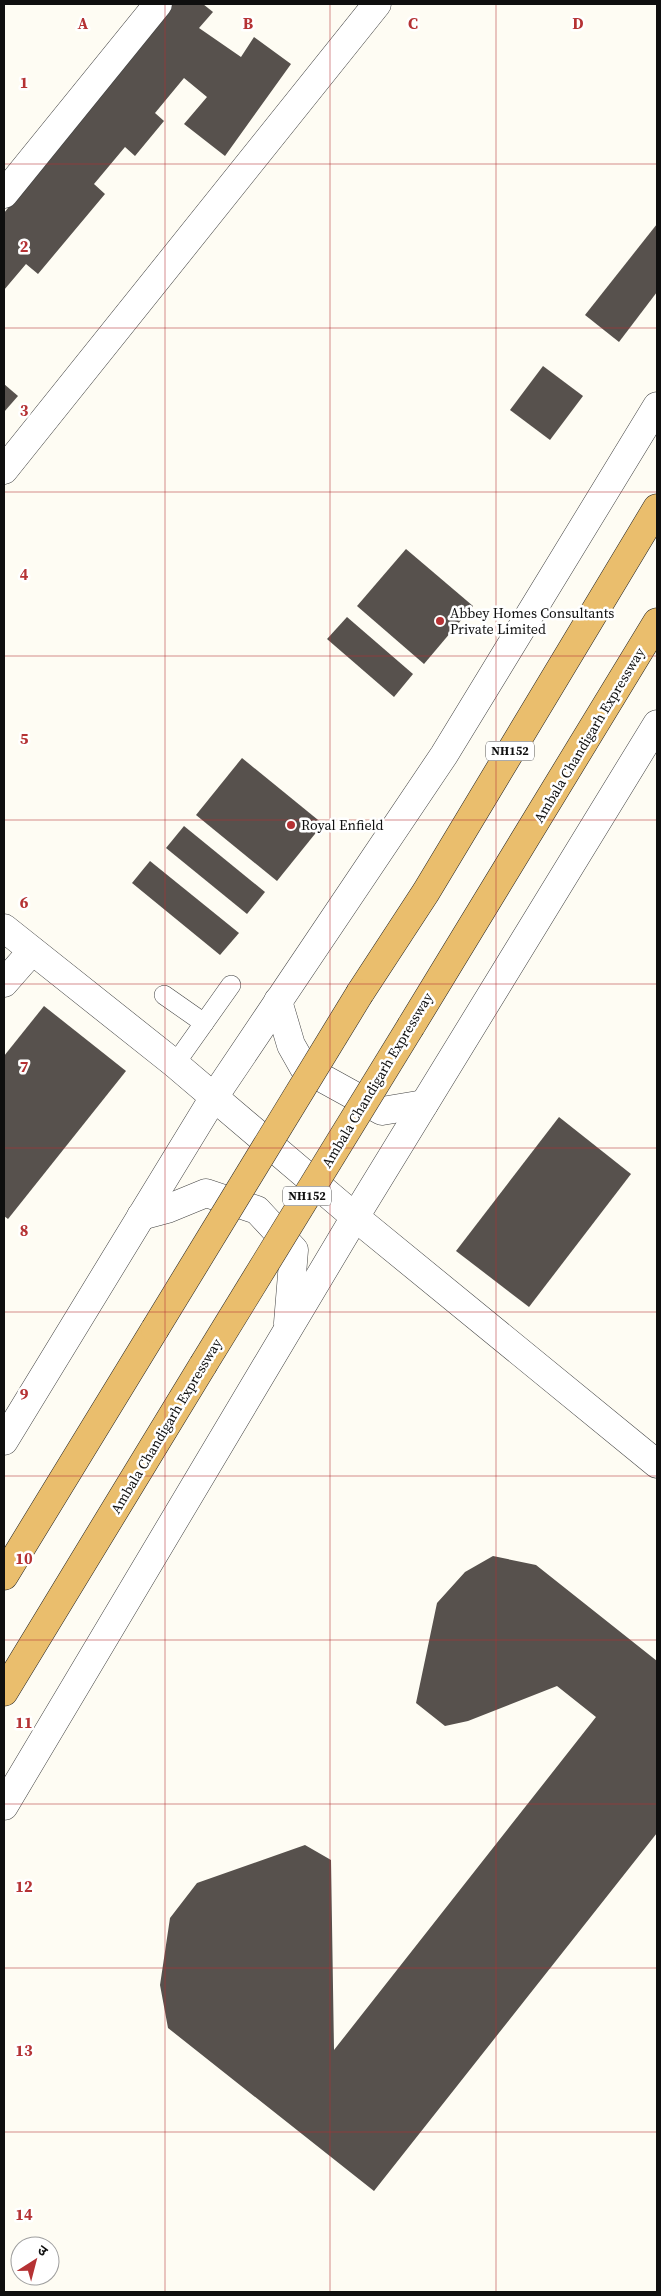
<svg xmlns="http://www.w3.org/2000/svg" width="661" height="2296" font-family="'Source Serif 4','Noto Sans Devanagari',serif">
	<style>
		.building { fill: #57514d }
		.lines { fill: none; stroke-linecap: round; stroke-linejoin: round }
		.service-casing { stroke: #424242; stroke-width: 20 }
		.minor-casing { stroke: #424242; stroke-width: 29 }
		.tertiary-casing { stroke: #424242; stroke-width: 29 }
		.trunk-casing { stroke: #202020; stroke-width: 29 }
		.service { stroke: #fff; stroke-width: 19 }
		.minor { stroke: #fff; stroke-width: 28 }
		.tertiary { stroke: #fff; stroke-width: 28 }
		.trunk { stroke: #eabe6d; stroke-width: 28 }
		.trunk-bridge-casing { stroke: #202020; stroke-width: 29; stroke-linecap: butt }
		.trunk-bridge { stroke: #eabe6d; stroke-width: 28 }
		.grid { fill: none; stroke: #b53234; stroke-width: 1; stroke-opacity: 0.55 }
		.poi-dot { fill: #b53234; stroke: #fff; stroke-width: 2 }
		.labels { text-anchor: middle; stroke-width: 5; stroke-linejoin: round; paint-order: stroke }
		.shield { fill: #fff; stroke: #575757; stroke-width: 1 }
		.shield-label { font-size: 12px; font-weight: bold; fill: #0f0f0f }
		.poi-label { font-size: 14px; fill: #0f0f0f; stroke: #fff; text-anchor: start }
		.street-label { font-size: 14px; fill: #0f0f0f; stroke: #fff }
		.grid-label { font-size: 16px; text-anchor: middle; font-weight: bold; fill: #b53234; stroke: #fff; stroke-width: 5; stroke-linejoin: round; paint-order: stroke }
	</style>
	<rect width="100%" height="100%" fill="#fefcf3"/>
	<!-- building -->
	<g class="building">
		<polygon points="171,4 203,4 213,12 199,28 241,57 254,37 291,64 225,156 184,124 207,97 184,78 155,113 164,121 135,156 125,147 94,184 105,194 38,274 26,264 4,290 4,213"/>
		<polygon points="657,224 657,292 619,342 585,315"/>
		<polygon points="543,366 583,396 550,440 510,410"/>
		<polygon points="4,384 18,396 4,412"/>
		<polygon points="406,549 473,606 424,664 357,606"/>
		<polygon points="347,617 413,674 394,697 327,639"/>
		<polygon points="242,758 323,824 277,881 196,815"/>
		<polygon points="184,826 265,892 247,914 166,848"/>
		<polygon points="150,861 239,933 220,955 132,883"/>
		<polygon points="44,1006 126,1071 8,1219 4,1216 4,1056"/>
		<polygon points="559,1117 631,1174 529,1307 456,1251"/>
		<polygon points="493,1556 536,1565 657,1661 657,1833 374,2191 168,2028 160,1985 170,1918 197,1883 305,1845 331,1860 334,2050 596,1717 557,1686 468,1721 445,1726 416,1703 437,1603 465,1572"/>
	</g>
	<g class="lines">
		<!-- service casing -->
		<g class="service-casing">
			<g id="service">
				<polyline points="164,995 204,1023"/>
				<polyline points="175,1064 231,985"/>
			</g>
		</g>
		<!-- minor casing -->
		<g class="minor-casing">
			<g id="minor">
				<polyline points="4,194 158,4"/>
				<polyline points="4,470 377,4"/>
				<polyline points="4,983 32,951"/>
			</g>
		</g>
		<!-- tertiary casing -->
		<g class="tertiary-casing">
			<g id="tertiary">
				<polyline points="4,928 175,1064 355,1217 657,1464"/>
				<polyline points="278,1001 291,1045 304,1068 382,1111 424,1104"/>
				<polyline points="141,1216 167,1209 206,1193 257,1210 294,1250 288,1323"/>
				<polyline points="4,1441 214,1097 444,755 657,406"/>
				<polyline points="4,1806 355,1217 657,724"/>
			</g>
		</g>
		<!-- trunk casing -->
		<g class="trunk-casing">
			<g id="trunk">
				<polyline points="360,993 426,892 657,508"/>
				<polyline points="411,1026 657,622"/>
				<polyline points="4,1576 155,1329"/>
				<polyline points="4,1692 203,1365"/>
			</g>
		</g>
		<!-- service -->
		<use href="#service" class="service"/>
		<!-- minor -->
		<use href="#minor" class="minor"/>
		<!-- tertiary -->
		<use href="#tertiary" class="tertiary"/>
		<!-- trunk -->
		<use href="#trunk" class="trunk"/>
		<!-- trunk-bridge casing -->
		<g class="trunk-bridge-casing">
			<g id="trunk-bridge">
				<polyline points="155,1329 360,993"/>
				<polyline points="203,1365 411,1026"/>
			</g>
		</g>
		<!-- trunk-bridge -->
		<use href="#trunk-bridge" class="trunk-bridge"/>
	</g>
	<!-- grid -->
	<path class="grid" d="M165 4V2292M330 4V2292M496 4V2292M4 164H657M4 328H657M4 492H657M4 656H657M4 820H657M4 984H657M4 1148H657M4 1312H657M4 1476H657M4 1640H657M4 1804H657M4 1968H657M4 2132H657"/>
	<!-- markers -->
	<g class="poi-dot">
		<circle cx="440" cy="621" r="5"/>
		<circle cx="291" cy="825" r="5"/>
	</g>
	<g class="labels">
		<!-- shield labels -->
		<g class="shield">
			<rect x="486" y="741.5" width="48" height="19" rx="4"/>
			<rect x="283" y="1186.5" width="48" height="19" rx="4"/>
		</g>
		<g class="shield-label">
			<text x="510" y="755">NH152</text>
			<text x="307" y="1200">NH152</text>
		</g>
		<!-- poi labels -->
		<g class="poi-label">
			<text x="450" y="618">Abbey Homes Consultants<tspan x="450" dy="16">Private Limited</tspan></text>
			<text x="301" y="830">Royal Enfield</text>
		</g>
		<!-- street labels -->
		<g class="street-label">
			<text transform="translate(589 735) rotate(-59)" y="5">Ambala Chandigarh Expressway</text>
			<text transform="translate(377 1080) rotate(-59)" y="5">Ambala Chandigarh Expressway</text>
			<text transform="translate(166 1426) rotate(-59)" y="5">Ambala Chandigarh Expressway</text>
		</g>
	</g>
	<g class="grid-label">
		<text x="83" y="29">A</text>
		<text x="248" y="29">B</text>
		<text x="413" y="29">C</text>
		<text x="578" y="29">D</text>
		<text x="24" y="88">1</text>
		<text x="24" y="252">2</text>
		<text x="24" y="416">3</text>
		<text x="24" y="580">4</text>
		<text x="24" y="744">5</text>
		<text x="24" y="908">6</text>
		<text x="24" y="1072">7</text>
		<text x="24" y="1236">8</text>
		<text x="24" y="1400">9</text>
		<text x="24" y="1564">10</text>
		<text x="24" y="1728">11</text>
		<text x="24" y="1892">12</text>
		<text x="24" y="2056">13</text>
		<text x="24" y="2220">14</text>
	</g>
	<!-- border -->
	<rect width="661" height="2296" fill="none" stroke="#0f0f0f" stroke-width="10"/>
	<!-- north arrow -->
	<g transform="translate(35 2261) rotate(36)"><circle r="24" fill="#ffffff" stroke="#9f9f9f"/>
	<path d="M0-4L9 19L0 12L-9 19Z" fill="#b53234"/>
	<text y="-8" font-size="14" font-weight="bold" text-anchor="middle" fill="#0f0f0f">उ</text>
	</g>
</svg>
